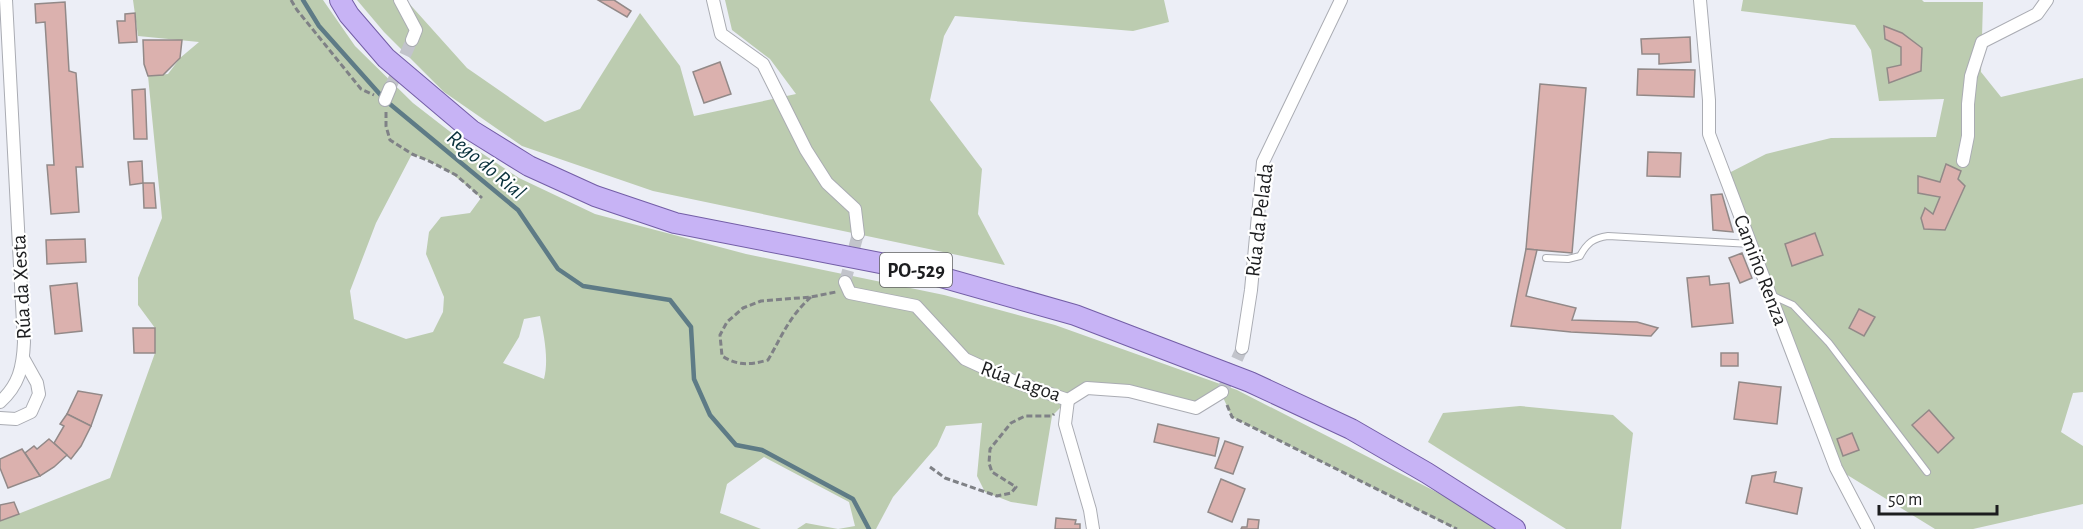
<svg xmlns="http://www.w3.org/2000/svg" width="2083" height="529" font-family="'Alegreya Sans',sans-serif">
	<style>
		.green { fill: #bcccb0; fill-rule: evenodd }
		.lines { fill: none; stroke-linecap: round; stroke-linejoin: round }
		.stream { stroke: #5e7b86; stroke-width: 4.5 }
		.building { fill: #dbb1ae; stroke: #928988; stroke-width: 1.5 }
		.street-tunnel { stroke: #c2c4cb; stroke-width: 12; stroke-dasharray: 12 6; stroke-linecap: butt }
		.lane-casing { stroke: #aaacb3; stroke-width: 8 }
		.street-casing { stroke: #aaacb3; stroke-width: 14 }
		.primary-casing { stroke: #735ea6; stroke-width: 22 }
		.path { stroke: #7f8186; stroke-width: 3; stroke-dasharray: 6 3; stroke-linecap: butt }
		.lane { stroke: #fff; stroke-width: 6 }
		.street { stroke: #fff; stroke-width: 12 }
		.primary { stroke: #c7b3f5; stroke-width: 20 }
		.labels { text-anchor: middle; stroke-width: 4.5; stroke-linejoin: round; paint-order: stroke }
		.shield { fill: #fff; stroke: #606162; stroke-width: 1.5 }
		.shield-label { font-size: 20px; font-weight: bold; fill: #1c1d1f }
		.street-label { font-size: 21px; fill: #1c1d1f; stroke: #fff }
		.water-label { font-size: 22px; font-style: italic; fill: #08303b; stroke: #fff }
	</style>
	<rect width="100%" height="100%" fill="#eceef6"/>
	<!-- green -->
	<g class="green">
		<path d="M133 0H323L355 46 413 103 453 134 519 178 595 214 746 254 944 295 1055 325 1237 390 1458 503 1498 529H1456L1232 417 1221 393 1196 408 1087 388 1068 400 1052 416 1037 506 1011 502 985 492 977 476 982 423 946 426 937 446 893 497 876 529H797L806 523 838 529 855 526 849 502 764 457 727 484 720 513 761 529H0V521L110 478 155 353V328L138 305V278L162 218 148 76 168 74 180 58 199 42 138 36ZM412 154C442 165 458 177 481 198L470 213 441 217 429 232 426 254 444 297 443 312 433 332 406 339 354 319 350 291 376 223ZM540 316C544 336 549 359 544 379L503 363 519 337 524 319Z"/>
		<polygon points="357,0 406,0 467,68 545,122 580,109 640,13 680,66 694,116 796,94 770,59 732,30 725,0 1164,0 1169,22 1133,31 955,16 944,36 930,100 982,169 978,214 1005,265 653,191 522,146 444,92 384,32"/>
		<polygon points="1743,0 1922,0 1924,2 1983,2 1981,72 2001,97 2083,78 2083,392 2073,393 2061,432 2083,446 2083,504 1973,529 1935,529 1836,468 1725,175 1766,154 1831,138 1936,137 1944,99 1879,101 1871,50 1855,25 1741,11"/>
		<polygon points="1520,406 1613,415 1633,433 1621,529 1566,529 1428,442 1443,413"/>
	</g>
	<g class="lines">
		<!-- stream -->
		<polyline class="stream" points="303,0 319,26 385,100 518,210 558,269 583,286 670,300 691,327 694,379 710,415 736,445 762,450 853,499 869,529"/>
	</g>
	<!-- building -->
	<g class="building">
		<polygon points="598,0 614,0 631,11 627,17"/>
		<polygon points="65,2 69,71 76,73 83,167 76,167 79,212 51,214 47,165 54,165 45,22 36,23 35,4"/>
		<polygon points="135,13 137,42 119,43 117,21 125,21 125,14"/>
		<polygon points="1884,26 1902,33 1922,48 1921,71 1889,83 1887,68 1901,65 1901,47 1885,39"/>
		<polygon points="1690,37 1691,62 1659,64 1659,54 1642,54 1641,39"/>
		<polygon points="143,40 182,40 180,58 163,75 148,76 144,64"/>
		<polygon points="720,62 731,94 704,103 693,72"/>
		<polygon points="1638,69 1695,70 1694,97 1637,95"/>
		<polygon points="1540,84 1586,88 1572,253 1526,249"/>
		<polygon points="145,89 147,139 134,139 132,90"/>
		<polygon points="1648,152 1681,153 1680,177 1647,176"/>
		<polygon points="142,161 143,183 130,185 128,162"/>
		<polygon points="1946,164 1961,171 1958,179 1965,186 1945,230 1924,229 1921,218 1925,208 1933,214 1940,197 1918,193 1918,176 1940,182"/>
		<polygon points="143,183 154,183 156,208 144,208"/>
		<polygon points="1722,194 1733,232 1713,230 1711,195"/>
		<polygon points="1815,233 1823,255 1792,266 1785,244"/>
		<polygon points="85,239 86,262 47,264 46,240"/>
		<polygon points="1526,249 1537,250 1526,296 1576,308 1572,320 1637,322 1658,328 1651,336 1571,332 1511,326"/>
		<polygon points="1742,253 1752,278 1740,283 1729,258"/>
		<polygon points="1709,276 1710,285 1729,283 1733,323 1692,327 1687,278"/>
		<polygon points="77,283 82,331 55,334 50,286"/>
		<polygon points="1859,309 1875,317 1864,336 1849,328"/>
		<polygon points="133,328 155,328 155,353 134,353"/>
		<rect x="1721" y="353" width="17" height="13"/>
		<polygon points="1739,382 1781,387 1777,424 1734,419"/>
		<polygon points="78,391 102,395 91,426 67,414"/>
		<polygon points="1929,410 1954,438 1938,453 1912,425"/>
		<polygon points="67,414 91,426 81,446 71,459 54,443 64,426 60,424"/>
		<polygon points="1158,424 1219,438 1215,456 1154,442"/>
		<polygon points="1852,433 1859,450 1843,456 1837,439"/>
		<polygon points="49,439 67,455 54,467 40,476 25,453 34,446 37,449"/>
		<polygon points="1225,441 1243,447 1233,474 1215,468"/>
		<polygon points="22,449 40,476 8,488 0,468 0,459"/>
		<polygon points="1776,472 1774,482 1802,488 1797,514 1746,503 1752,476"/>
		<polygon points="1221,479 1245,489 1232,522 1208,512"/>
		<polygon points="14,502 19,514 0,521 0,505"/>
		<polygon points="1056,518 1076,520 1075,524 1080,524 1080,529 1055,529"/>
		<polygon points="1248,519 1259,520 1258,529 1241,529 1242,527 1247,527"/>
	</g>
	<g class="lines">
		<!-- street-tunnel -->
		<g class="street-tunnel">
			<polyline points="390,88 412,40"/>
			<polyline points="845,282 858,234"/>
			<polyline points="1222,392 1242,348"/>
		</g>
		<!-- lane casing -->
		<g class="lane-casing">
			<g id="lane">
				<path d="M1546 258 1568 259 1580 256C1587 243 1593 238 1608 236L1751 244"/>
				<polyline points="1771,295 1793,305 1829,343 1927,472"/>
			</g>
		</g>
		<!-- street casing -->
		<g class="street-casing">
			<g id="street">
				<polyline points="400,0 416,30 412,40"/>
				<polyline points="713,0 721,34 763,64 806,150 827,183 855,209 858,234"/>
				<polyline points="1700,0 1709,100 1709,134 1836,468 1868,529"/>
				<polyline points="385,100 390,88"/>
				<polyline points="1963,161 1968,136 1968,104 1971,76 1982,42 2037,14 2047,0"/>
				<polyline points="845,282 850,293 916,306 965,359 1013,381 1068,400 1087,388 1129,391 1196,408 1222,392"/>
				<polyline points="1242,348 1251,290 1263,162 1341,0"/>
				<polyline points="1068,400 1065,424 1090,510 1093,529"/>
				<path d="M0 402C19 385 23 367 24 342L6 0"/>
				<polyline points="0,418 16,419 31,412 39,394 37,383 23,358"/>
			</g>
		</g>
		<!-- primary casing -->
		<g class="primary-casing">
			<polyline id="primary" points="340,0 349,15 386,58 471,130 529,166 595,196 675,223 916,270 1075,315 1250,382 1351,429 1427,473 1515,529"/>
		</g>
		<!-- path -->
		<g class="path">
			<polyline points="291,0 297,10 361,89 374,95"/>
			<polyline points="386,112 386,126 390,140 412,154 429,161 456,175 482,198"/>
			<path d="M811 297C789 317 783 334 768 360 750 365 738 366 722 356L720 335 727 322 743 308 761 301 811 297 836 292"/>
			<polyline points="1227,405 1232,417 1457,529"/>
			<polyline points="930,467 945,478 997,496 1011,493 1016,487 992,472 989,463 990,449 1011,423 1025,416 1052,416 1054,414"/>
		</g>
		<!-- lane -->
		<use href="#lane" class="lane"/>
		<!-- street -->
		<use href="#street" class="street"/>
		<!-- primary -->
		<use href="#primary" class="primary"/>
	</g>
	<g class="labels">
		<!-- shield labels -->
		<rect class="shield" x="880" y="253" width="72" height="34" rx="4.5"/>
		<g class="shield-label">
			<text x="916" y="277">PO-529</text>
		</g>
		<!-- street labels -->
		<g class="street-label">
			<text transform="translate(1259 220) rotate(-83)" y="7">Rúa da Pelada</text>
			<text transform="translate(1761 270) rotate(69)" y="7">Camiño Renza</text>
			<text transform="translate(21 287) rotate(-93)" y="7">Rúa da Xesta</text>
			<text transform="translate(1021 381) rotate(20)" y="7">Rúa Lagoa</text>
		</g>
		<!-- water labels -->
		<g class="water-label">
			<text transform="translate(487 164) rotate(40)" y="8">Rego do Rial</text>
		</g>
	</g>
	<!-- scale -->
	<path d="M1879 505v9h118v-9" fill="none" stroke="#1c1d1f" stroke-width="3"/>
	<text x="1888" y="505" font-size="18" fill="#1c1d1f" stroke="#ffffff" stroke-width="4.5" paint-order="stroke">50 m</text>
</svg>
